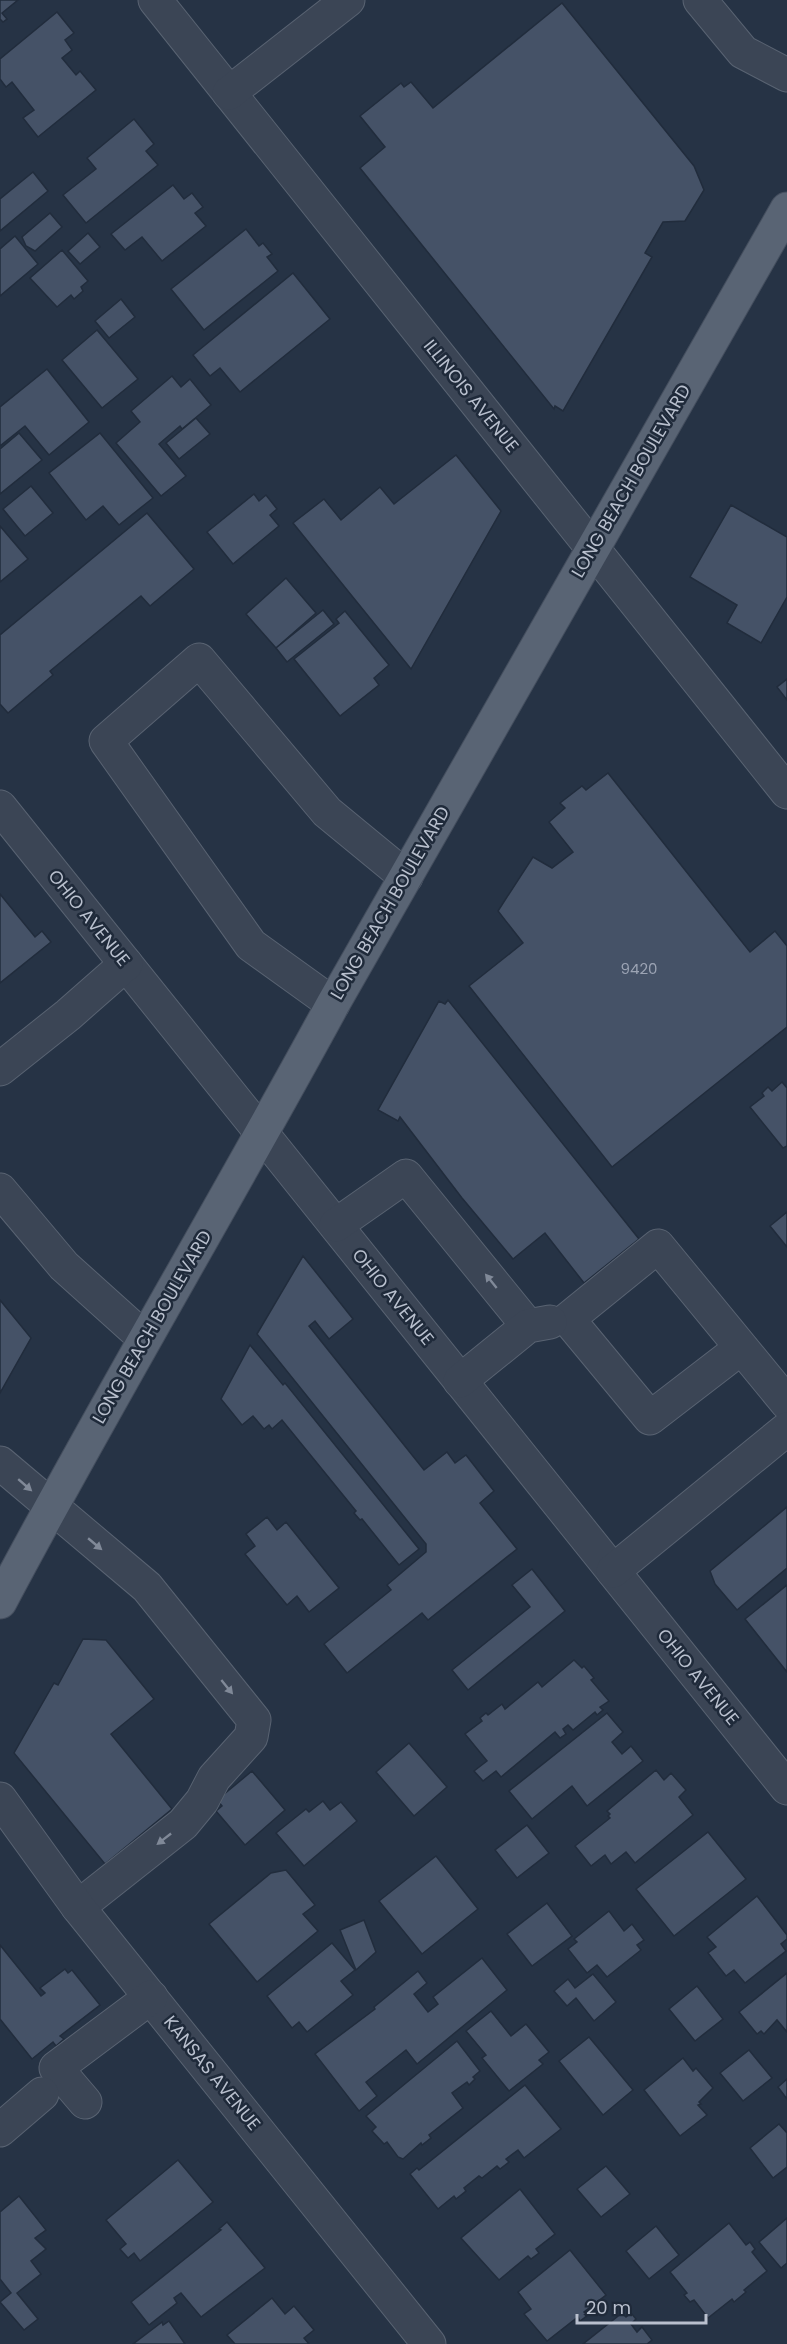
<svg xmlns="http://www.w3.org/2000/svg" width="787" height="2344" font-family="Poppins,sans-serif">
	<style>
		.building { fill: #455267; stroke: #212c3c; stroke-width: 1.5 }
		.lines { fill: none; stroke-linecap: round; stroke-linejoin: round }
		.minor-casing { stroke: #596372; stroke-width: 35 }
		.major-casing { stroke: #444e5e; stroke-width: 35 }
		.minor { stroke: #3b4555; stroke-width: 33 }
		.major { stroke: #596474; stroke-width: 33 }
		.oneway { fill: #808998 }
		.labels { text-anchor: middle; stroke-width: 5; stroke-linejoin: round; paint-order: stroke }
		.number-label { font-size: 15px; fill: #9ca4b4 }
		.street-label { font-size: 18px; fill: #b9c0ce; stroke: #1f2a3a }
	</style>
	<rect width="100%" height="100%" fill="#263345"/>
	<!-- building -->
	<g class="building">
		<polygon points="0,0 18,0 2,13 7,19 3,22 0,19"/>
		<polygon points="562,3 694,166 704,190 685,221 663,222 645,253 652,257 563,411 555,406 554,409 360,168 385,147 360,116 401,83 404,87 411,82 433,108"/>
		<polygon points="57,12 74,33 65,40 72,50 62,58 76,75 80,71 96,90 38,137 23,118 34,110 12,82 6,87 0,79 0,59"/>
		<polygon points="134,119 154,144 146,151 158,165 86,223 63,195 96,169 87,158"/>
		<polygon points="33,172 48,191 0,231 0,199"/>
		<polygon points="173,185 184,199 192,193 203,207 195,213 206,226 162,261 142,237 125,250 111,234"/>
		<polygon points="50,213 62,227 35,251 26,246 22,237"/>
		<polygon points="246,229 259,246 263,243 272,254 267,257 278,271 204,330 171,289"/>
		<polygon points="88,233 100,247 80,264 68,251"/>
		<polygon points="15,236 38,264 0,296 0,249"/>
		<polygon points="62,250 88,281 81,287 83,291 74,299 71,295 57,307 30,278"/>
		<polygon points="293,273 330,319 240,392 220,368 210,376 193,355"/>
		<polygon points="121,299 135,317 109,338 95,321"/>
		<polygon points="97,330 138,379 102,408 62,360"/>
		<polygon points="47,369 89,422 49,455 25,426 0,446 0,407"/>
		<polygon points="172,376 181,387 190,379 211,405 182,429 180,426 159,444 186,476 161,496 116,443 140,422 131,411"/>
		<polygon points="196,418 210,434 179,459 166,443"/>
		<polygon points="19,433 42,460 0,494 0,449"/>
		<polygon points="100,433 153,498 119,525 103,506 86,520 49,473"/>
		<polygon points="456,455 501,511 411,669 293,523 324,499 341,520 380,487 394,504"/>
		<polygon points="31,486 53,513 25,536 3,509"/>
		<polygon points="254,494 259,501 266,495 277,509 270,515 279,526 233,564 207,532"/>
		<polygon points="731,505 787,537 787,597 761,643 727,623 737,605 690,577"/>
		<polygon points="147,513 194,569 150,606 141,596 50,671 53,675 8,713 0,704 0,635"/>
		<polygon points="0,526 28,559 0,582"/>
		<polygon points="286,578 316,613 276,648 246,614"/>
		<polygon points="323,610 334,624 287,662 276,648"/>
		<polygon points="345,611 389,665 374,678 379,685 340,716 294,659 339,623 336,619"/>
		<polygon points="787,679 787,700 777,687"/>
		<polygon points="608,773 750,952 775,931 787,946 787,1027 612,1167 469,986 523,943 498,911 533,857 552,868 573,852 549,822 565,808 560,803 582,786 586,790"/>
		<polygon points="0,894 35,937 42,931 51,942 0,983"/>
		<polygon points="448,1000 639,1239 584,1283 545,1233 513,1259 462,1198 400,1117 398,1121 378,1110 439,1001 445,1004"/>
		<polygon points="782,1082 787,1088 787,1146 783,1148 750,1107 764,1096 762,1093 768,1087 772,1091"/>
		<polygon points="787,1212 787,1247 770,1226"/>
		<polygon points="303,1256 353,1319 329,1339 315,1321 309,1326 424,1470 447,1452 455,1463 466,1455 494,1491 480,1503 517,1549 428,1620 422,1613 347,1673 324,1644 391,1590 387,1585 426,1552 426,1544 257,1334"/>
		<polygon points="0,1300 31,1338 0,1393"/>
		<polygon points="250,1345 283,1385 285,1383 419,1549 399,1565 362,1519 360,1520 354,1513 356,1511 282,1420 272,1429 269,1425 264,1429 253,1416 242,1425 221,1399"/>
		<polygon points="787,1507 787,1568 737,1610 715,1584 710,1571"/>
		<polygon points="267,1517 277,1530 286,1522 339,1588 309,1612 297,1596 287,1605 245,1554 255,1546 246,1534"/>
		<polygon points="532,1569 565,1611 468,1690 452,1670 530,1607 512,1585"/>
		<polygon points="787,1585 787,1672 745,1619"/>
		<polygon points="83,1639 106,1640 154,1699 111,1734 172,1809 105,1864 14,1753 54,1683 58,1685"/>
		<polygon points="574,1660 582,1668 584,1666 594,1678 591,1680 609,1701 600,1707 603,1710 597,1715 595,1712 573,1730 568,1725 563,1729 566,1734 560,1738 555,1732 501,1777 496,1771 483,1781 474,1771 487,1761 465,1734 482,1721 480,1718 486,1713 488,1715 502,1704 505,1709 538,1682 542,1687"/>
		<polygon points="607,1713 623,1732 612,1742 622,1754 631,1746 643,1761 587,1806 572,1786 532,1819 509,1791"/>
		<polygon points="409,1743 447,1787 414,1816 376,1772"/>
		<polygon points="656,1770 664,1780 671,1773 686,1790 679,1797 693,1815 635,1863 626,1852 611,1864 605,1855 591,1866 575,1846 610,1818 608,1816 610,1814 607,1811"/>
		<polygon points="252,1771 285,1810 245,1845 216,1811 222,1806 217,1800"/>
		<polygon points="323,1801 330,1810 341,1802 357,1821 304,1866 276,1833 306,1809 309,1812"/>
		<polygon points="527,1825 549,1853 517,1878 495,1850"/>
		<polygon points="708,1832 746,1879 674,1936 636,1889"/>
		<polygon points="436,1856 478,1909 422,1954 379,1901"/>
		<polygon points="286,1870 315,1905 303,1914 318,1931 257,1982 209,1924 271,1873"/>
		<polygon points="757,1896 787,1935 787,1939 781,1944 786,1951 745,1983 734,1970 726,1976 708,1953 716,1947 707,1937"/>
		<polygon points="547,1903 572,1936 532,1966 507,1934"/>
		<polygon points="609,1911 624,1931 632,1924 644,1940 637,1945 641,1950 607,1977 597,1965 587,1973 568,1949 577,1942 574,1939"/>
		<polygon points="364,1920 376,1952 356,1970 340,1930"/>
		<polygon points="332,1943 355,1970 341,1981 353,1995 307,2032 299,2022 292,2028 267,1996"/>
		<polygon points="0,1945 41,1996 45,1993 40,1988 65,1969 68,1973 72,1970 100,2005 60,2036 64,2039 56,2046 53,2042 32,2059 0,2019"/>
		<polygon points="482,1958 507,1990 417,2064 406,2050 366,2082 377,2096 359,2111 315,2054 375,2009 374,2007 418,1971 427,1983 414,1994 428,2012 438,2004 433,1997"/>
		<polygon points="787,1973 787,2032 777,2020 764,2034 761,2031 757,2034 739,2012"/>
		<polygon points="593,1974 616,2002 594,2021 576,1998 567,2006 554,1991 568,1979 575,1988"/>
		<polygon points="697,1986 723,2019 695,2041 669,2009"/>
		<polygon points="491,2011 511,2036 526,2024 549,2052 539,2060 543,2064 509,2091 482,2058 486,2055 466,2031"/>
		<polygon points="589,2037 633,2090 603,2115 559,2061"/>
		<polygon points="457,2041 480,2071 473,2077 475,2079 469,2085 467,2082 452,2093 463,2108 429,2135 431,2138 422,2145 421,2143 403,2159 398,2157 387,2142 384,2144 372,2131 376,2127 366,2116"/>
		<polygon points="749,2050 772,2078 743,2101 720,2073"/>
		<polygon points="683,2058 693,2071 696,2068 713,2088 699,2102 701,2104 698,2105 707,2115 680,2136 644,2090"/>
		<polygon points="787,2079 787,2099 778,2087"/>
		<polygon points="525,2085 561,2129 524,2158 518,2150 506,2159 509,2162 500,2169 497,2166 482,2178 479,2176 464,2188 466,2191 456,2199 454,2196 438,2209 410,2174 417,2168 419,2170"/>
		<polygon points="779,2124 787,2133 787,2167 773,2178 750,2148"/>
		<polygon points="178,2160 213,2202 140,2261 134,2253 128,2258 120,2249 126,2244 106,2220"/>
		<polygon points="606,2166 630,2194 601,2217 577,2189"/>
		<polygon points="520,2189 555,2234 536,2249 539,2253 531,2259 528,2256 499,2280 461,2238"/>
		<polygon points="19,2196 46,2230 35,2238 46,2249 31,2261 41,2274 17,2293 38,2319 24,2330 0,2302 11,2293 0,2279 0,2212"/>
		<polygon points="787,2218 787,2263 781,2268 759,2242"/>
		<polygon points="227,2222 265,2268 201,2317 181,2293 174,2298 177,2303 149,2325 131,2302 221,2230 219,2229"/>
		<polygon points="729,2223 746,2245 750,2242 755,2249 752,2252 767,2271 744,2290 746,2292 734,2302 732,2299 708,2318 694,2300 690,2302 684,2295 687,2293 670,2272"/>
		<polygon points="656,2226 679,2255 649,2279 626,2251"/>
		<polygon points="570,2250 606,2295 584,2312 588,2315 580,2321 578,2317 547,2341 524,2314 531,2309 518,2292"/>
		<polygon points="272,2298 285,2314 294,2306 314,2330 304,2338 309,2344 235,2344 227,2335"/>
		<polygon points="622,2313 626,2317 631,2313 636,2319 631,2324 637,2332 642,2327 652,2340 647,2344 583,2344"/>
		<polygon points="169,2321 185,2344 133,2344 162,2322 163,2325"/>
	</g>
	<g class="lines">
		<!-- minor casing -->
		<g class="minor-casing">
			<g id="minor">
				<polyline points="155,0 787,792"/>
				<polyline points="700,0 743,52 787,75"/>
				<polyline points="229,93 348,0"/>
				<polyline points="0,807 787,1788"/>
				<polyline points="333,1004 251,945 106,741 199,660 327,812 406,877"/>
				<polyline points="0,1069 68,1015 126,964"/>
				<polyline points="0,1190 64,1266 144,1338"/>
				<polyline points="336,1225 406,1176 528,1326"/>
				<polyline points="741,1348 650,1418 568,1319 658,1246 787,1403"/>
				<polyline points="460,1381 528,1326 550,1322"/>
				<polyline points="0,1463 147,1587 254,1720 251,1737 214,1778 202,1801 183,1824 78,1907"/>
				<polyline points="613,1571 787,1429"/>
				<polyline points="0,1799 78,1907 429,2344"/>
				<polyline points="85,2102 56,2068 151,1997"/>
				<polyline points="0,2130 42,2094"/>
			</g>
		</g>
		<!-- major casing -->
		<g class="major-casing">
			<path id="major" d="M0 1602C107 1400 224 1205 333 1004L787 209"/>
		</g>
		<!-- minor -->
		<use href="#minor" class="minor"/>
		<!-- major -->
		<use href="#major" class="major"/>
	</g>
	<!-- one-way arrows -->
	<defs><path id="oneway-solid" d="M-6-.8H1V-3.2L6.5 0L1 3.2V.8H-6Z" transform="scale(1.5)"/></defs>
	<g class="oneway">
		<use href="#oneway-solid" transform="translate(491 1281) rotate(-129)"/>
		<use href="#oneway-solid" transform="translate(25 1485) rotate(41)"/>
		<use href="#oneway-solid" transform="translate(95 1544) rotate(40)"/>
		<use href="#oneway-solid" transform="translate(227 1687) rotate(51)"/>
		<use href="#oneway-solid" transform="translate(164 1839) rotate(142)"/>
	</g>
	<g class="labels">
		<!-- number labels -->
		<g class="number-label">
			<text x="639" y="974">9420</text>
		</g>
		<!-- street labels -->
		<g class="street-label">
			<text transform="translate(471 396) rotate(51)" y="6">ILLINOIS AVENUE</text>
			<text transform="translate(631 481) rotate(-60)" y="6">LONG BEACH BOULEVARD</text>
			<text transform="translate(390 903) rotate(-60)" y="6">LONG BEACH BOULEVARD</text>
			<text transform="translate(89 918) rotate(51)" y="6">OHIO AVENUE</text>
			<text transform="translate(393 1297) rotate(51)" y="6">OHIO AVENUE</text>
			<text transform="translate(152 1327) rotate(-60)" y="6">LONG BEACH BOULEVARD</text>
			<text transform="translate(698 1677) rotate(51)" y="6">OHIO AVENUE</text>
			<text transform="translate(212 2073) rotate(51)" y="6">KANSAS AVENUE</text>
		</g>
	</g>
	<!-- scale -->
	<path d="M577 2314v9h129v-9" fill="none" stroke="#b9c0ce" stroke-width="3"/>
	<text x="586" y="2314" font-size="18" fill="#b9c0ce" stroke="#1f2a3a" stroke-width="4.5" paint-order="stroke">20 m</text>
</svg>
